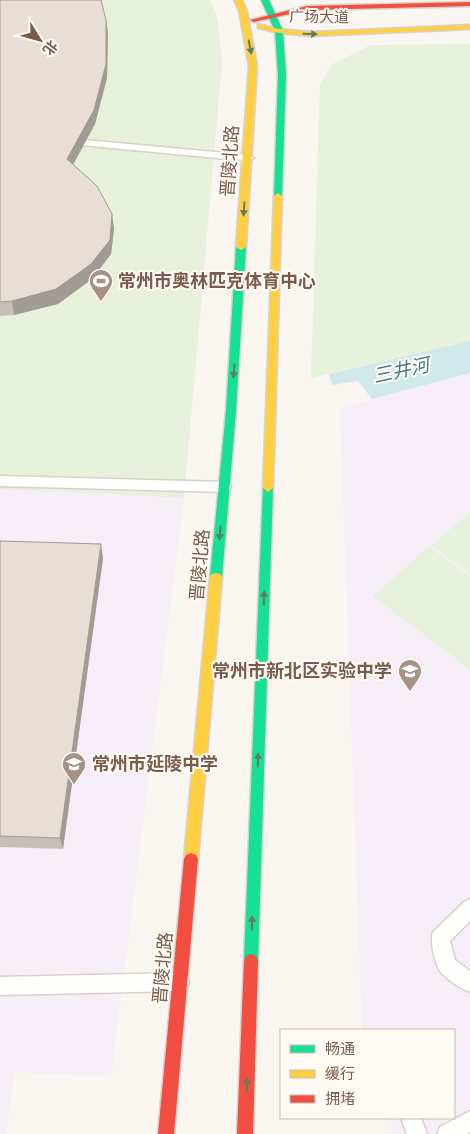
<svg xmlns="http://www.w3.org/2000/svg" width="470" height="1134" font-family="'Varela Round','Noto Sans SC',sans-serif">
	<style>
		.education { fill: #f6eef6 }
		.green { fill: #e7f0db }
		.water { fill: #d0e8ea }
		.lines { fill: none; stroke-linecap: round; stroke-linejoin: round }
		.lane-casing { stroke: #d7d1cb; stroke-width: 3 }
		.fast-casing { stroke: #d9d2cb; stroke-width: 3 }
		.slow-casing { stroke: #d9d2cb; stroke-width: 3 }
		.jam-casing { stroke: #d9d2cb; stroke-width: 3 }
		.lane { fill: #fefefd; fill-rule: evenodd }
		.fast { fill: #16e098; fill-rule: evenodd }
		.slow { fill: #ffcf43; fill-rule: evenodd }
		.jam { fill: #f24e42; fill-rule: evenodd }
		.wall { fill: #c6bfb9 }
		.shaded-wall { fill: #a19b96 }
		.building { fill: #e6ded7; stroke: #a19b96 }
		.oneway { fill: #617d60 }
		.labels { text-anchor: middle; stroke-width: 4; stroke-linejoin: round; paint-order: stroke }
		.far-street-label { font-size: 15px; fill: #7a5c4d; stroke: #fffaf3 }
		.street-label { font-size: 18px; fill: #7a5c4d; stroke: #fffaf3 }
		.poi-label { font-size: 18px; font-weight: bold; fill: #7a5c4d; stroke: #fffaf3; text-anchor: start }
		.water-label { font-size: 19px; font-style: italic; fill: #437c86; stroke: #fffaf3 }
	</style>
	<rect width="100%" height="100%" fill="#f9f5f0"/>
	<!-- education -->
	<g class="education">
		<polygon points="470,373 470,1134 392,1134 391,1120 370,1118 454,1118 454,1030 362,1030 340,410 372,399"/>
		<polygon points="0,489 184,498 111,1077 15,1072 6,1134 0,1134"/>
	</g>
	<!-- green -->
	<g class="green">
		<polygon points="0,0 210,0 218,20 222,63 184,498 0,489"/>
		<polygon points="470,44 470,341 311,378 320,85 331,65 371,45"/>
		<polygon points="470,512 470,574 431,546"/>
		<polygon points="429,547 470,576 470,669 373,596"/>
	</g>
	<!-- water -->
	<polygon class="water" points="470,341 470,373 372,399 358,381 332,385 329,374"/>
	<g class="lines">
		<!-- lane casing -->
		<g class="lane-casing">
			<g id="lane">
				<polygon points="85,140 248,155 254,158 248,161 81,145 79,143 81,141"/>
				<polygon points="0,476 224,482 229,483 231,487 229,491 224,492 0,486"/>
				<path d="M470 899V921L450 941 455 960 470 971V992C461 989 446 979 440 971 434 962 430 941 433 932L464 902Z"/>
				<polygon points="180,973 187,975 189,982 187,989 180,991 0,995 0,977"/>
				<polygon points="470,1111 470,1132 467,1134 437,1134 440,1127"/>
				<polygon points="401,1118 421,1118 427,1134 407,1134"/>
			</g>
		</g>
		<!-- fast casing -->
		<g class="fast-casing">
			<g id="fast">
				<polygon points="261,0 269,0 283,31 286,75 282,196 278,199 274,196 278,75 275,31"/>
				<polygon points="241,244 246,247 236,411 222,577 220,580 212,580 210,577 226,411 236,247"/>
				<polygon points="268,484 273,488 258,961 256,966 251,968 246,966 244,961 263,488"/>
			</g>
		</g>
		<!-- slow casing -->
		<g class="slow-casing">
			<g id="slow">
				<polygon points="234,0 242,0 247,11 257,66 246,247 241,250 236,247 249,66 239,11"/>
				<polygon points="258,24 279,29 311,32 470,25 470,29 311,36 279,33 258,28"/>
				<polygon points="278,193 282,196 273,488 268,492 263,488 274,196"/>
				<polygon points="216,573 220,574 222,577 198,859 196,863 191,865 186,863 184,859 210,577 212,574"/>
			</g>
		</g>
		<!-- jam casing -->
		<g class="jam-casing">
			<g id="jam">
				<polygon points="470,2 470,6 307,10 254,22 250,20 307,6"/>
				<polygon points="191,853 196,855 198,859 174,1134 158,1134 184,859 186,855"/>
				<polygon points="251,954 256,956 258,961 253,1134 237,1134 244,961 246,956"/>
			</g>
		</g>
		<!-- lane -->
		<use href="#lane" class="lane"/>
		<!-- fast -->
		<use href="#fast" class="fast"/>
		<!-- slow -->
		<use href="#slow" class="slow"/>
		<!-- jam -->
		<use href="#jam" class="jam"/>
	</g>
	<!-- wall -->
	<g class="wall">
		<polygon points="0,0 106,20 108,34 107,78 95,124 73,165 112,214 114,229 111,254 92,279 58,304 14,315 0,316"/>
		<polygon points="0,541 103,558 63,849 0,847"/>
	</g>
	<!-- shaded-wall -->
	<g class="shaded-wall">
		<polygon points="106,20 108,34 107,78 95,124 68,174 67,159"/>
		<polygon points="112,214 114,229 111,254 92,279 58,304 14,315 12,301"/>
		<polygon points="101,544 103,558 63,849 60,838"/>
	</g>
	<!-- building -->
	<g class="building">
		<polygon points="0,0 101,0 106,20 106,64 94,110 67,159 97,186 112,214 110,240 91,264 56,289 12,301 0,302"/>
		<polygon points="0,541 101,544 60,838 0,836"/>
	</g>
	<!-- one-way arrows -->
	<defs><path id="oneway-solid" d="M-6-.8H1V-3.2L6.5 0L1 3.2V.8H-6Z" transform="scale(1.25)"/></defs>
	<g class="oneway">
		<use href="#oneway-solid" transform="translate(310 34) rotate(2)"/>
		<use href="#oneway-solid" transform="translate(250 47) rotate(79)"/>
		<use href="#oneway-solid" transform="translate(244 209) rotate(94)"/>
		<use href="#oneway-solid" transform="translate(234 371) rotate(94)"/>
		<use href="#oneway-solid" transform="translate(220 533) rotate(95)"/>
		<use href="#oneway-solid" transform="translate(264 598) rotate(-88)"/>
		<use href="#oneway-solid" transform="translate(258 760) rotate(-88)"/>
		<use href="#oneway-solid" transform="translate(252 923) rotate(-88)"/>
		<use href="#oneway-solid" transform="translate(247 1085) rotate(-88)"/>
	</g>
	<!-- icons -->
	<defs>
		<g id="stadium-pin" transform="scale(1.25)"><path d="M0 17L-7.5 6A9.5 9.5 0 1 1 7.5 6Z" fill="#a69286" stroke="#fffaf3"/><path d="M0-5a6.5 5 0 1 0 0 10a6.5 5 0 1 0 0-10ZM-3.5-1.8h7v3.6h-7Z" fill="#fff"/></g>
		<g id="school-pin" transform="scale(1.25)"><path d="M0 17L-7.5 6A9.5 9.5 0 1 1 7.5 6Z" fill="#a69286" stroke="#fffaf3"/><path d="M0-5L7-2L0 1L-7-2ZM-4 1L0 2.5L4 1V4Q0 6-4 4Z" fill="#fff"/></g>
	</defs>
	<g fill-rule="evenodd">
		<use href="#stadium-pin" x="101" y="281"/>
		<use href="#school-pin" x="410" y="671"/>
		<use href="#school-pin" x="74" y="764"/>
	</g>
	<g class="labels">
		<!-- far-street labels -->
		<g class="far-street-label">
			<text transform="translate(319 17) rotate(1)" y="5">广场大道</text>
		</g>
		<!-- street labels -->
		<g class="street-label">
			<text transform="translate(230 161) rotate(-86)" y="6">晋陵北路</text>
			<text transform="translate(200 565) rotate(-85)" y="6">晋陵北路</text>
			<text transform="translate(163 968) rotate(-85)" y="6">晋陵北路</text>
		</g>
		<!-- poi labels -->
		<g class="poi-label">
			<text x="118" y="287">常州市奥林匹克体育中心</text>
			<text x="392" y="677" text-anchor="end">常州市新北区实验中学</text>
			<text x="92" y="770">常州市延陵中学</text>
		</g>
		<!-- water labels -->
		<g class="water-label">
			<text transform="translate(401 370) rotate(-12)" y="7">三井河</text>
		</g>
	</g>
	<!-- legend -->
	<rect x="280" y="1029" width="175" height="90" fill="#fffaf3" stroke="#cabbb1"/>
	<rect x="290" y="1045" width="25" height="8" fill="#16e098" stroke="#cabbb1"/>
	<text x="325" y="1054" font-size="15" fill="#7a5c4d">畅通</text>
	<rect x="290" y="1070" width="25" height="8" fill="#ffcf43" stroke="#cabbb1"/>
	<text x="325" y="1079" font-size="15" fill="#7a5c4d">缓行</text>
	<rect x="290" y="1095" width="25" height="8" fill="#f24e42" stroke="#cabbb1"/>
	<text x="325" y="1104" font-size="15" fill="#7a5c4d">拥堵</text>
	<!-- north arrow -->
	<g transform="translate(40 40) rotate(127)" stroke="#fffaf3" stroke-width="4" paint-order="stroke">
	<path d="M0-4L9 19L0 12L-9 19Z" fill="#7a5c4d"/>
	<text y="-8" font-size="14" font-weight="bold" text-anchor="middle" fill="#7a5c4d">北</text>
	</g>
</svg>
